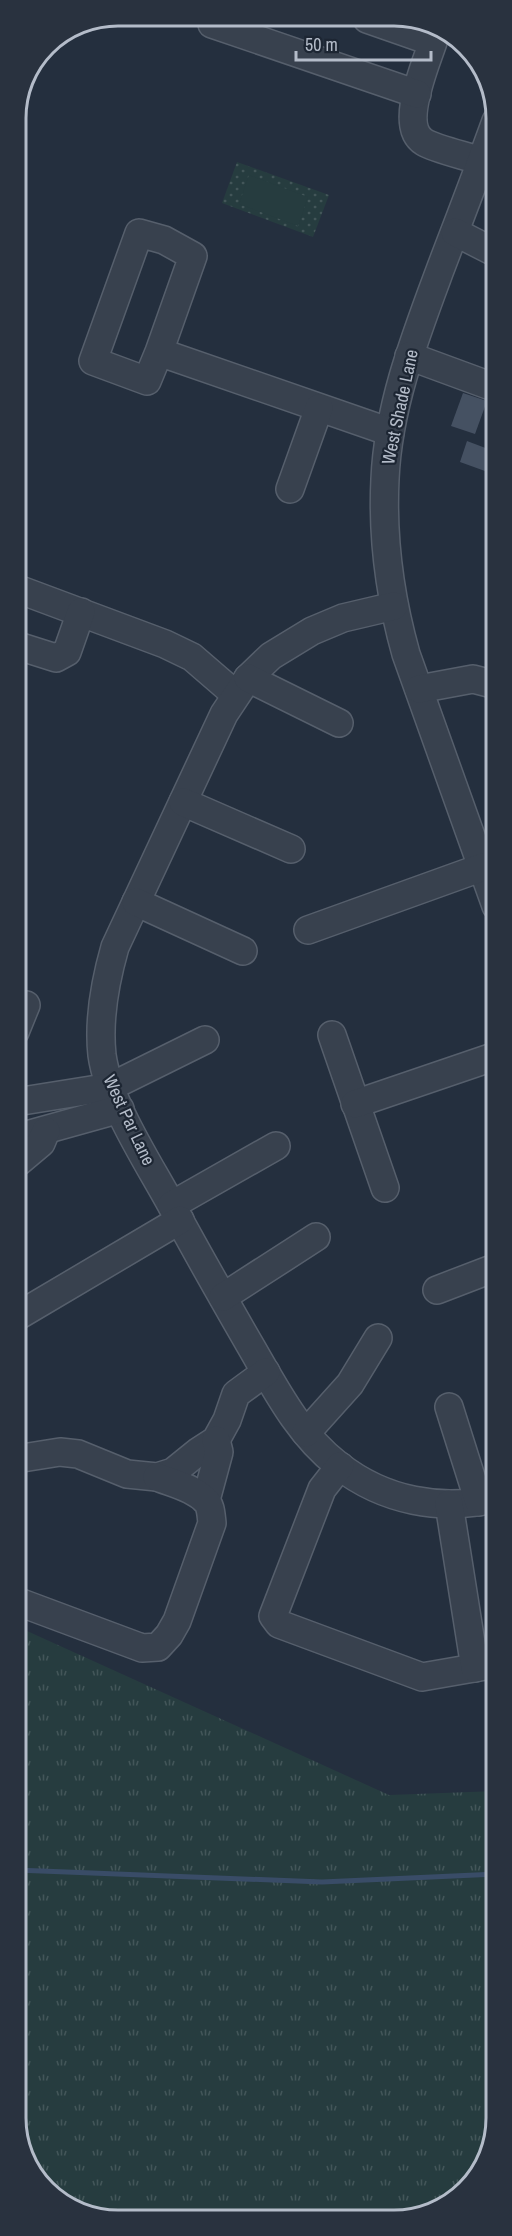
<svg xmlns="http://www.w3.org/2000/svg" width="512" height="2236" font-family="'Archivo Narrow',sans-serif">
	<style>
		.grass { fill: url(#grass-tufts) }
		.park { fill: url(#park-dots) }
		.pitch { fill: #263c3f }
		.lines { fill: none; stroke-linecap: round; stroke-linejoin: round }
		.stream { stroke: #394c67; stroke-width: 5 }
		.building { fill: #455162 }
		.minor-casing { stroke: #565f6c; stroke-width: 30 }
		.minor { stroke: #38414e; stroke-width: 27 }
		.labels { text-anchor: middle; stroke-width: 4.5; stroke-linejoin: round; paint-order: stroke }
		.street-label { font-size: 18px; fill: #b4bcc9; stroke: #1d2633 }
		.rim { fill: none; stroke: #b4bcc9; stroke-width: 3 }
	</style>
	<defs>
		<pattern id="grass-tufts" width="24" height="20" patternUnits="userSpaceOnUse" patternTransform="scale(1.5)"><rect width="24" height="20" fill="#263c3f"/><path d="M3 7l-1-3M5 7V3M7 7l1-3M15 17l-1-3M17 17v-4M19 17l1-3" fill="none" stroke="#435659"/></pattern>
		<pattern id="park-dots" width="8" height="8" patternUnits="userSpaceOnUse" patternTransform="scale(1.5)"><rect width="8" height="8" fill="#263c3f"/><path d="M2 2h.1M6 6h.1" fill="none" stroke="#435659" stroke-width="1.8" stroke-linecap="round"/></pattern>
	</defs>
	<rect width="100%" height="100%" fill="#242f3e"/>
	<!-- grass -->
	<polygon class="grass" points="16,1626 389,1795 497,1791 497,2125 467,2191 407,2220 97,2219 41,2186 16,2131"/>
	<!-- park -->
	<polygon class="park" points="237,162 329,195 313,237 222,203"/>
	<!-- pitch -->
	<polygon class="pitch" points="249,175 308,197 298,226 239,204"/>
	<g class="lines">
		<!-- stream -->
		<polyline class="stream" points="16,1870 322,1882 497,1874"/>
	</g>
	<!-- building -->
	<g class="building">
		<polygon points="463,393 487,401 475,434 451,426"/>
		<polygon points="467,441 496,452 496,475 460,462"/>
	</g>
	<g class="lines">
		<!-- minor casing -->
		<g class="minor-casing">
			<g id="minor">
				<path d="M367 19 433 42C426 64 398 126 424 142 435 149 467 156 481 161"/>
				<polyline points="214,21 212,24 417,94"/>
				<path d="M496 121C478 171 459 220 440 270 415 337 388 407 385 479 382 539 390 597 406 654L496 906"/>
				<polyline points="455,232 496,253"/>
				<polyline points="159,352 147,381 93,361 139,233 164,240 193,256 159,352 390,432"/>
				<polyline points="409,356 496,388"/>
				<polyline points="290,489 319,408"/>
				<polyline points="15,588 165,644 192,657 236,695"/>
				<path d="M394 606 343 618 312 631 271 656 248 678 224 714 115 947C105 982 98 1018 102 1055 109 1105 150 1165 174 1210 199 1256 224 1300 250 1345 275 1388 298 1434 338 1465 384 1501 441 1512 497 1498"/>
				<polyline points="15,645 56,658 67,652 81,612"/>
				<polyline points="248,678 339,723"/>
				<polyline points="419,689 473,679 496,685"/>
				<polyline points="183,802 291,849"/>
				<polyline points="136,902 243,951"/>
				<polyline points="308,930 483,867"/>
				<polyline points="15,1032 26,1005"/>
				<polyline points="332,1035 385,1188"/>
				<polyline points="16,1102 110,1087 205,1040"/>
				<polyline points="355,1104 496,1056"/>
				<polyline points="16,1138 120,1109"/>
				<polyline points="16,1164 41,1143 46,1131"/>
				<polyline points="172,1205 276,1146"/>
				<polyline points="437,1290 497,1267"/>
				<polyline points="223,1297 316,1237"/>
				<polyline points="16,1317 180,1220"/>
				<polyline points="449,1407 479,1502"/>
				<polyline points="306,1433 350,1384 378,1338"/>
				<polyline points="16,1459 60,1452 78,1454 127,1474 157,1477 173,1472 199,1451 216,1440 227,1420 236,1394 266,1372"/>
				<polyline points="340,1466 322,1489 273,1616 279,1624 422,1677 497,1664"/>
				<polyline points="206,1500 219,1452 216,1440"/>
				<polyline points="449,1504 475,1668"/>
				<path d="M16 1601 142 1648 158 1647 169 1635 177 1621 212 1523C211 1515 211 1505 205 1500 194 1488 172 1483 157 1477"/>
			</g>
		</g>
		<!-- minor -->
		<use href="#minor" class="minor"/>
	</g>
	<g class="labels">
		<!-- street labels -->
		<g class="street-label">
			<text transform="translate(400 407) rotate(-78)" y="6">West Shade Lane</text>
			<text transform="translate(129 1120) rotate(65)" y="6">West Par Lane</text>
		</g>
	</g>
	<!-- crop -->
	<path d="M0 0H512V2236H0ZM118 26H394A92 92 0 0 1 486 118V2118A92 92 0 0 1 394 2210H118A92 92 0 0 1 26 2118V118A92 92 0 0 1 118 26Z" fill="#29323f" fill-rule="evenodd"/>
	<path class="rim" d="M118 26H394A92 92 0 0 1 486 118V2118A92 92 0 0 1 394 2210H118A92 92 0 0 1 26 2118V118A92 92 0 0 1 118 26Z"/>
	<!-- scale -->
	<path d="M296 51v9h135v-9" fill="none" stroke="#b4bcc9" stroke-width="3"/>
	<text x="305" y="51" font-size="18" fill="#b4bcc9" stroke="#1d2633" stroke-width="4.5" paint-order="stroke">50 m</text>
</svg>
